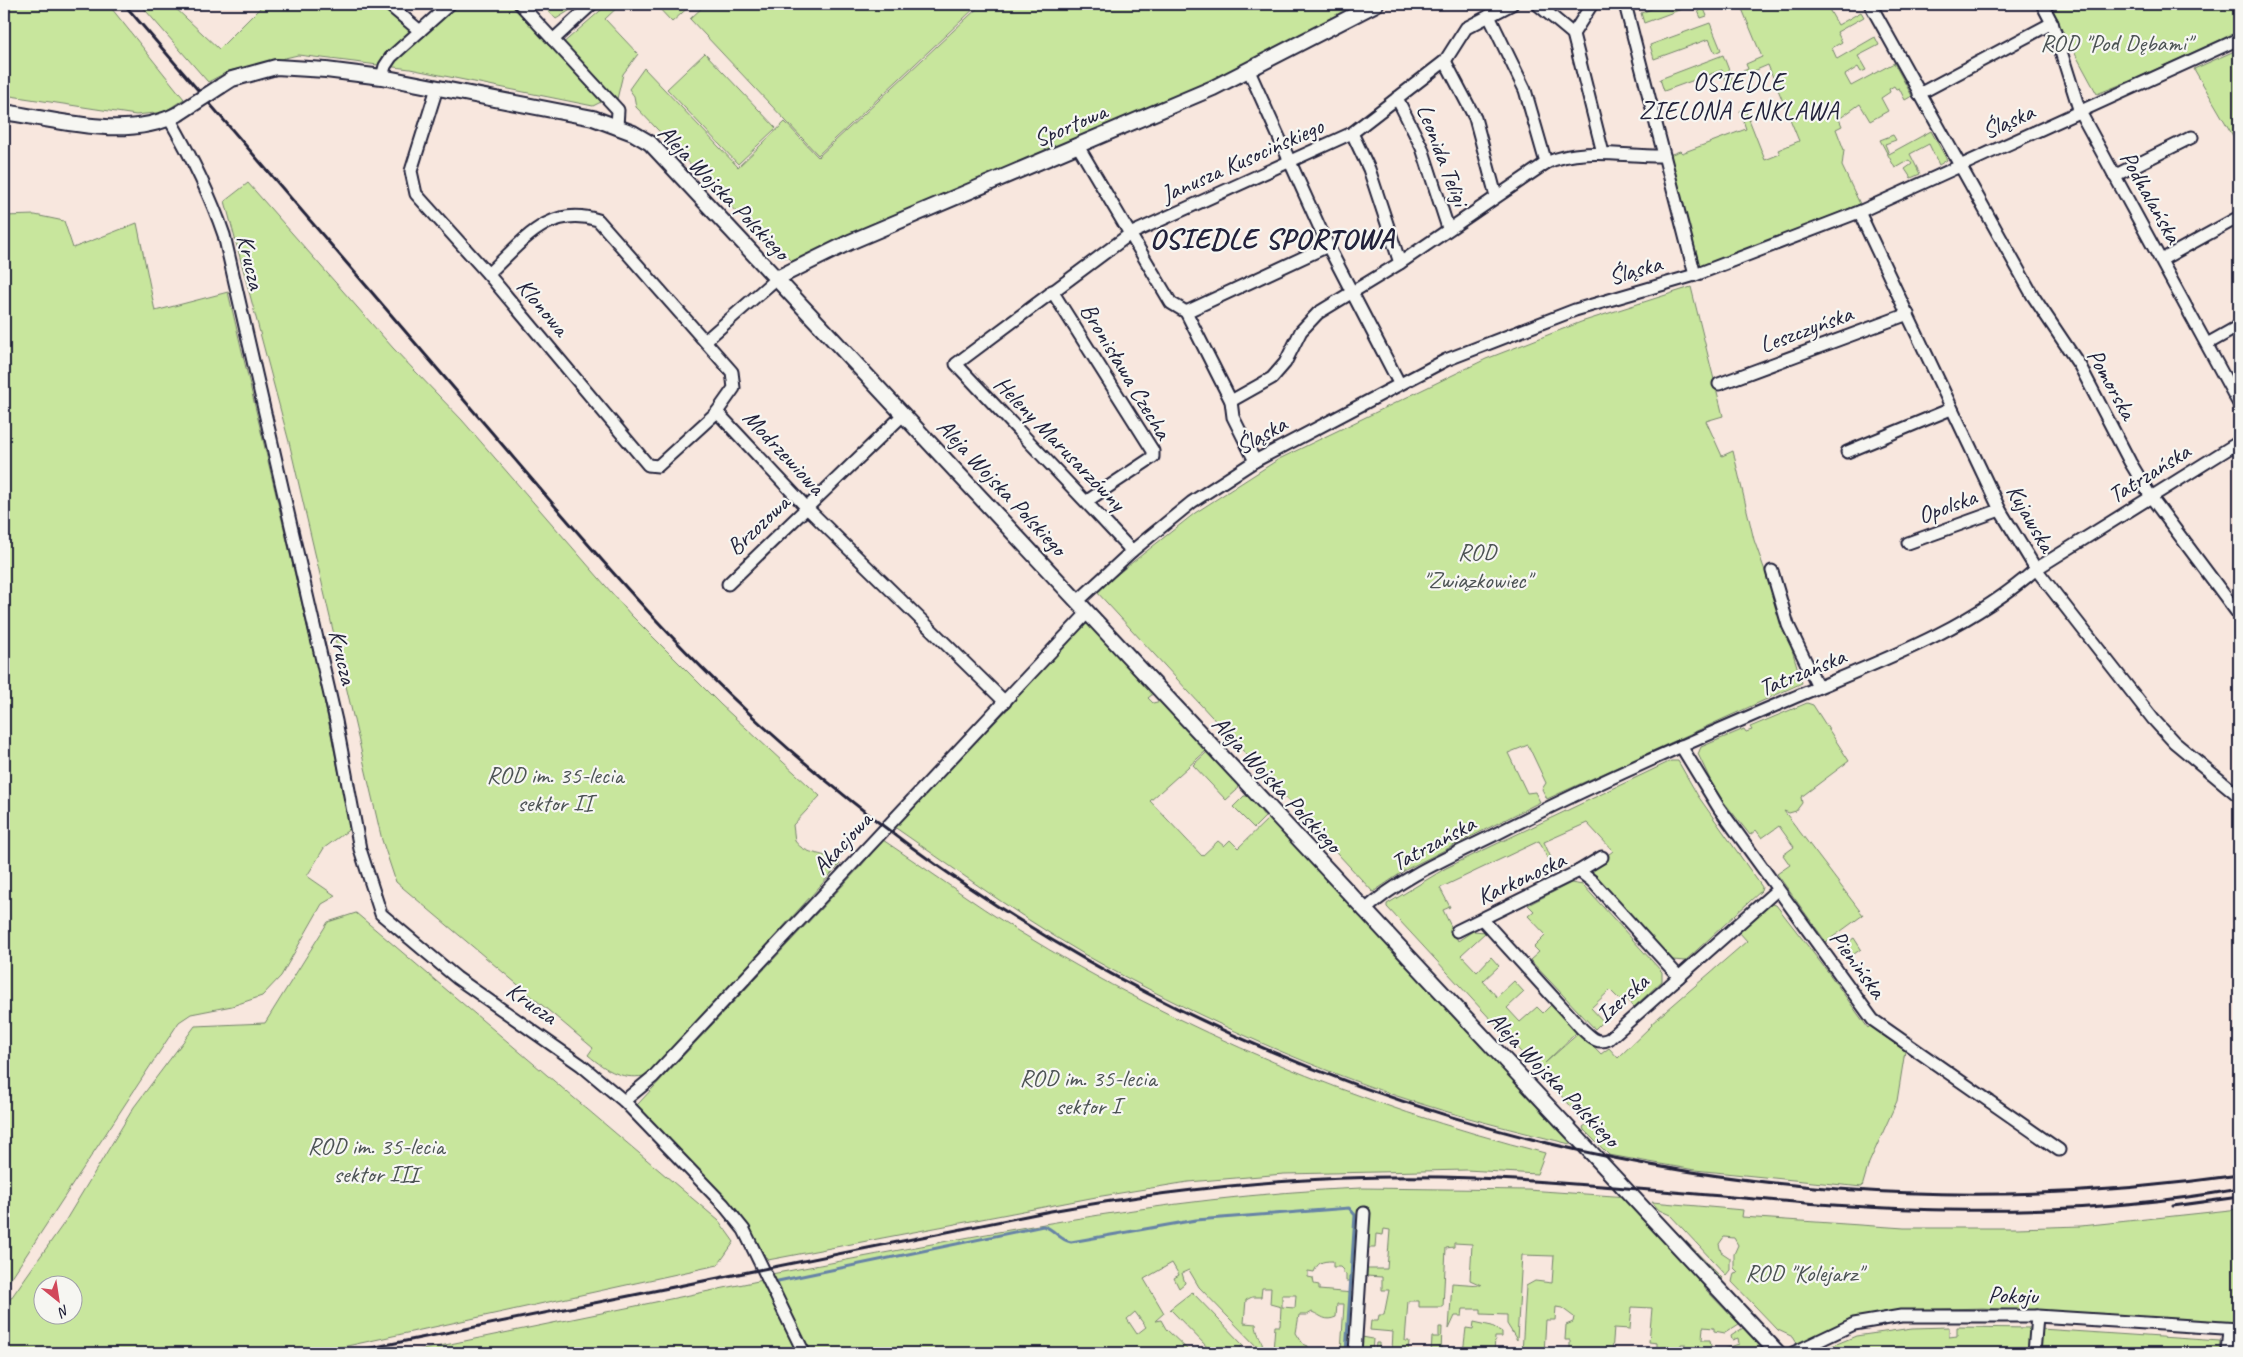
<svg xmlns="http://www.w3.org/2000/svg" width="2243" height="1357" font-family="Caveat,sans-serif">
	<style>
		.green { fill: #c8e69d; stroke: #75846c; fill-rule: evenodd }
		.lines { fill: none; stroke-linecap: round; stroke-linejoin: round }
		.stream { stroke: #6683a6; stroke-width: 3 }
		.minor-casing { stroke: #22223b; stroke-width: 15 }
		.tertiary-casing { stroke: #22223b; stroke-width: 18 }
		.minor { stroke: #f6f6f2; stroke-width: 11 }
		.tertiary { stroke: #f6f6f2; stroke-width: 14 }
		.rail { stroke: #22223b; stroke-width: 3 }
		.tertiary-bridge-casing { stroke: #22223b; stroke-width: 18; stroke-linecap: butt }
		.tertiary-bridge { stroke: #f6f6f2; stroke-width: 14 }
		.labels { text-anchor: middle; stroke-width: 4.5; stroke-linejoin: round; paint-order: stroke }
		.park-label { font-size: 24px; fill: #4c5354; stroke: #f6f6f2 }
		.street-label { font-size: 24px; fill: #22223b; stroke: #f6f6f2 }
		.neighbourhood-label { font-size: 25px; letter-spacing: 1px; fill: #22223b; stroke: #f6f6f2 }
		.district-label { font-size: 29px; font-weight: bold; letter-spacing: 1px; fill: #22223b; stroke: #f6f6f2 }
	</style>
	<rect width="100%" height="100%" fill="#f8e7de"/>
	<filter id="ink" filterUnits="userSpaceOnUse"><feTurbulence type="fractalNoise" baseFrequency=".02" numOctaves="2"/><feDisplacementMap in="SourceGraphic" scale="10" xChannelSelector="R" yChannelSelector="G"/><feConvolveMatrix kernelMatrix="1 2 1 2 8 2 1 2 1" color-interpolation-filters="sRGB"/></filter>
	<g filter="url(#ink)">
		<!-- green -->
		<g class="green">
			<polygon points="4,4 108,4 184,99 164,112 136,115 4,95"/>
			<polygon points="140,4 171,4 219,49 264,4 388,4 420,31 450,4 510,4 603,101 593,106 410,69 298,55 229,71 208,82"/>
			<polygon points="542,4 580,4 556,19"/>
			<polygon points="608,4 621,4 605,19 638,54 623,74 617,99 610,95 561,45"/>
			<polygon points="655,4 692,4 672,22"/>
			<polygon points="706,4 979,4 818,155 690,19"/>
			<polygon points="982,4 1364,4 1214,82 792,261 788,257 779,257 636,107 634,96 629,89 644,68 738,167 785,122 818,157"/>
			<polygon points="1664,4 1702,4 1707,16 1701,18 1695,4 1644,23 1641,13"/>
			<polygon points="1740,4 1806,4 1808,7 1815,4 1826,4 1838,25 1861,12 1864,17 1837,32 1842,42 1832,48 1837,59 1875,37 1879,45 1858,56 1866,70 1861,72 1858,67 1845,75 1851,86 1894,63 1912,96 1905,100 1899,88 1896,89 1894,86 1889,89 1890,92 1881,98 1888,111 1870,121 1860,104 1839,119 1842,126 1836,129 1844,150 1842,166 1860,204 1698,270 1669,155 1680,151 1682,153 1746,129 1740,111 1745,109 1765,160 1780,154 1778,150 1799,141 1768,65 1740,77 1738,73 1748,69 1746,64 1762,57"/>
			<polygon points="2048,4 2239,4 2239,31 2137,78 2097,94"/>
			<polygon points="1710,23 1721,50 1715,53 1709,39 1654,59 1650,45"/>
			<polygon points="2239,49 2239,146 2194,69"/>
			<polygon points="705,53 776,128 738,164 667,89"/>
			<polygon points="1723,55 1734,83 1728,85 1722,70 1664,91 1660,79"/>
			<polygon points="1931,131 1947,160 1939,165 1929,144 1910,154 1920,174 1911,178 1905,169 1912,164 1909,160 1895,168 1880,140 1893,135 1896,140 1885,144 1889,154"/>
			<path d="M248 183 393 348 462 420 631 615 721 705 820 796 793 825 795 841C806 857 827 851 840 864L649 1075C623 1081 607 1071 588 1055L593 1048 396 882 382 840 289 442 225 201Z"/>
			<polygon points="35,215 64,221 73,248 137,223 155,311 228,292 322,689 350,829 324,848 307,876 336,896 322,904 281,976 262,996 232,1006 191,1014 179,1022 4,1289 4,216"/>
			<polygon points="1691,287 1723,416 1706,421 1722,456 1733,451 1754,540 1785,627 1802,683 1547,799 1542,789 1546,783 1528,745 1508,753 1527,793 1535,792 1540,802 1407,869 1373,892 1096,591 1195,513 1279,459 1486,359 1581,322"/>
			<path d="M1082 624 1092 625 1153 689V694L1148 698 1153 703 1161 701 1164 704 1207 750 1150 801 1202 856 1218 841 1224 846 1230 840 1238 848 1269 818 1578 1146C1517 1131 1456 1116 1397 1096 1300 1063 1204 1019 1114 971 1036 929 965 876 893 826L1009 708 1007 705Z"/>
			<polygon points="1807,703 1813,705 1849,761 1801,797 1802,803 1796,811 1789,813 1784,811 1863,915 1826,942 1777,874 1790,865 1783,855 1794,847 1779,826 1762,838 1756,830 1750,835 1716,792 1698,754 1701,747 1744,729 1746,732 1752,730 1750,727"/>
			<polygon points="1207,752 1238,785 1237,790 1226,800 1193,765"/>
			<polygon points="1671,761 1678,761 1698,796 1762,887 1761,891 1685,961 1673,960 1595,877 1593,872 1595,865 1613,851 1587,823 1544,842 1551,858 1548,859 1539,841 1440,888 1450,907 1443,910 1458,941 1473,931 1486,932 1461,955 1477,972 1491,957 1499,966 1483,981 1497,997 1514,981 1524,992 1507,1008 1520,1022 1537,1007 1543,1013 1553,1003 1579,1030 1545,1063 1580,1032 1601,1054 1609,1048 1618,1058 1652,1025 1651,1024 1747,941 1739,932 1771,904 1776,905 1828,972 1868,1028 1870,1026 1905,1051 1897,1101 1869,1163 1862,1187 1695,1170 1609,1155 1584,1130 1583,1127 1587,1124 1568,1103 1387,907 1387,904 1446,868"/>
			<polygon points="1244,796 1249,796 1265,817 1254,828 1233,807"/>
			<path d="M883 840C928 870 972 902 1018 931 1181 1031 1360 1106 1545 1153L1537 1174 1466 1170 1377 1172 1284 1174 1188 1182 1096 1197 768 1260 739 1212 637 1105 861 866Z"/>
			<polygon points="1571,883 1583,885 1662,972 1662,981 1634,1007 1627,999 1623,1003 1610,990 1591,1008 1603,1021 1595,1029 1530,960 1539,952 1534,947 1546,935 1528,916 1534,911 1528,905"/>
			<path d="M356 913 719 1221 734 1242 718 1265 315 1353H8L4 1345V1308L64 1223 134 1107 195 1026 265 1023 328 922ZM42 1284H72V1314H42Z"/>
			<polygon points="1854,938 1861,949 1850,957 1842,946"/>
			<path d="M1361 1188 1528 1190 1628 1197 1691 1265 1706 1290 1739 1324 1725 1333 1714 1331V1328L1703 1327 1702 1340H1710L1712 1353 1684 1351 1685 1344H1681L1680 1353H1648V1349H1657V1343L1649 1342 1652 1308 1632 1307 1630 1329 1614 1328 1612 1353H1570V1340H1565L1566 1325 1573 1322 1574 1317 1562 1308 1556 1307 1555 1320H1546L1544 1353H1522L1526 1286 1535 1281 1552 1283 1554 1256 1522 1255 1517 1340 1507 1324V1315L1481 1314V1309H1463L1462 1316H1455L1449 1329 1452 1283 1481 1285 1470 1280 1472 1244 1454 1243V1247L1446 1248 1443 1307H1419V1301H1408L1405 1341H1409L1408 1351 1423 1353H1375L1376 1343H1379V1349L1392 1350 1393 1332 1370 1330 1371 1321H1378L1379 1315H1384L1389 1290H1382V1277L1366 1276V1269H1387L1390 1230 1384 1229 1383 1235 1376 1234 1375 1248H1367L1355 1281H1346V1274L1343 1273V1270L1340 1267H1333V1261C1320 1261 1318 1263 1314 1272L1308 1271V1277L1313 1278 1314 1284 1319 1285V1290L1353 1293 1350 1353H1341L1344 1304H1337L1336 1317C1325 1322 1322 1316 1312 1312L1307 1315H1299L1296 1333 1303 1344 1308 1346V1353L1273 1351 1275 1326H1280L1281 1307 1270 1304 1271 1288H1262L1261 1297H1252L1246 1300 1244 1323 1256 1324C1256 1334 1263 1340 1263 1350H1260L1199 1287 1189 1270 1182 1273 1185 1283 1179 1288 1174 1278 1179 1275 1172 1263 1144 1279 1164 1313 1155 1321 1161 1320 1166 1329 1191 1353H805L766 1275C963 1239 1160 1196 1361 1188ZM1282 1295H1296L1295 1308 1282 1307ZM1135 1312 1146 1327 1137 1334 1127 1319Z"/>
			<polygon points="1652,1202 1743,1210 1742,1217 1904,1228 2017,1228 2081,1226 2239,1209 2239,1324 1983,1308 1911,1310 1886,1312 1858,1318 1798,1345 1793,1337 1778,1330 1732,1282 1734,1273 1738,1272 1734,1268 1734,1254 1738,1245 1734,1238 1724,1237 1719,1244 1721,1252 1730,1258 1730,1270 1726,1275 1670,1215 1659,1210"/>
			<polygon points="1662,1217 1722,1278 1717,1279 1661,1218"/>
			<polygon points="763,1280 802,1353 406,1353"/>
			<polygon points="1192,1292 1243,1345 1235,1353 1213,1353 1170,1309"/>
			<polygon points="1474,1322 1492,1326 1502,1332 1502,1337 1495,1337 1494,1353 1463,1353 1466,1328 1473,1329"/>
			<polygon points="1439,1327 1442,1327 1441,1353 1431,1353 1432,1337 1439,1337"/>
			<polygon points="1949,1327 1949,1337 1957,1336 1957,1327 2032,1328 2030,1353 1815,1353 1856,1336 1912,1328"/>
			<polygon points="1743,1328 1766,1352 1768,1353 1725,1353 1724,1349 1739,1344 1738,1338 1732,1340 1731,1336"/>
			<polygon points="2041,1329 2220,1341 2219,1353 2039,1353"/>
			<polygon points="1362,1337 1373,1339 1372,1353 1361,1353"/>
		</g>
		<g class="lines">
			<!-- stream -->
			<path class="stream" d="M778 1281 1043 1226C1055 1229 1059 1240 1071 1242L1196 1220 1349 1208 1355 1215 1346 1353"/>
			<!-- minor casing -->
			<g class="minor-casing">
				<g id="minor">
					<polyline points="388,4 420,31"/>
					<polyline points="520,4 618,110 617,126"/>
					<polyline points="1537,4 1573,34 1603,153"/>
					<polyline points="1625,4 1695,275"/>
					<polyline points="1870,4 2033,296 2080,366 2130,462 2151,497 2239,615"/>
					<polyline points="2042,4 2052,23 2080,112 2239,404"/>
					<polyline points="1489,16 1525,90 1546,163"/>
					<polyline points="1573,34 1592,4"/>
					<polyline points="553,40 592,4"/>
					<polyline points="1445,61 1475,118 1496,196"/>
					<polyline points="1249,71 1328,246 1399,383"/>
					<polyline points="382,77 385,66 391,57 450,4"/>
					<polyline points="437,88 411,171 416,194 488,274 648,465 658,466 717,412"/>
					<polyline points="1919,94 2052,23"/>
					<polyline points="1397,98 1422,148 1448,228"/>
					<path d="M169 118C191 156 210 194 224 235L336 721 360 849 381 914 457 978 581 1065 624 1101 723 1204 744 1230 804 1353"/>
					<polyline points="1352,133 1369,169 1400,263"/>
					<polyline points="1078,146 1171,303 1186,312 1231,401 1233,417 1255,461"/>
					<polyline points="2114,176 2192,137"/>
					<polyline points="1859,212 2000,510 2036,569 2153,719 2174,742 2239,796"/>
					<polyline points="2161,260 2239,217"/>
					<path d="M488 274C522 243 547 204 598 220L732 372 734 388 717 412 807 508 1005 702"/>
					<polyline points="1052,291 1153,451 1153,457 1087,501"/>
					<polyline points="1186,312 1328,246"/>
					<polyline points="705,341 777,278"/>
					<polyline points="2207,344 2239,326"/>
					<polyline points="1719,384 1908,314"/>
					<path d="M1231 401 1272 378 1285 363 1301 331 1318 313 1400 263 1546 163C1582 146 1626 157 1664 156"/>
					<polyline points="1847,452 1951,409"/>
					<polyline points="1908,543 2000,510"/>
					<polyline points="1132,551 956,364 1130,234 1352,133 1445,61 1466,28 1512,4"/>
					<polyline points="1772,571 1788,625 1818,687"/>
					<polyline points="728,584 904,414"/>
					<polyline points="1078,601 1132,551 1192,502 1255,461 1446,360 1575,310 1695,275 1859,212 2239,39"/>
					<polyline points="1681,746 1719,808 1873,1020 2059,1150"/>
					<polyline points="1579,871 1602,857"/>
					<path d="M1364 911C1402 876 1452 856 1498 833 1593 784 1690 742 1788 700 1875 663 1965 632 2036 569L2239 442"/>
					<path d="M1482 919 1582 1029C1591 1037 1597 1045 1609 1039L1777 890"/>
					<polyline points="1457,931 1579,871 1592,881 1679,977"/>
					<polyline points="624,1101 653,1077 1088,612"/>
					<polyline points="1355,1353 1364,1213"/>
					<polyline points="1793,1353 1854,1324 1901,1316 2037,1316 2239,1329"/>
					<polyline points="2034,1353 2037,1316"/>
					<polyline points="2227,1353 2229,1329"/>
				</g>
			</g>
			<!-- tertiary casing -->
			<g class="tertiary-casing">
				<g id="tertiary">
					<polyline points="221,86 232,79 276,67 326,70 382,77 593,118 633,133 650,143 1778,1353"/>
					<path d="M4 112C58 120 127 141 178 114"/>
					<polyline points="777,278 850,242 1213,88 1376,4"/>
				</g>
			</g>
			<!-- minor -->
			<use href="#minor" class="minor"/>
			<!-- tertiary -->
			<use href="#tertiary" class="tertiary"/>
			<!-- rail -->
			<g class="rail">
				<path d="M124 4C241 140 359 277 476 414 568 521 658 631 763 726 1166 1091 1702 1253 2239 1175"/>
				<polyline points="2173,1206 2239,1197"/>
				<path d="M346 1353 1051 1211C1191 1186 1331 1172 1474 1178 1632 1184 1789 1207 1947 1210 2044 1212 2143 1206 2239 1189"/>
			</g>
			<!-- tertiary-bridge casing -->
			<g class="tertiary-bridge-casing">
				<polyline id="tertiary-bridge" points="178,114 221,86"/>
			</g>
			<!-- tertiary-bridge -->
			<use href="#tertiary-bridge" class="tertiary-bridge"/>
		</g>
	</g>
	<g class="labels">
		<!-- park labels -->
		<g class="park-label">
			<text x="2116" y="51">ROD "Pod Dębami"</text>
			<text x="1477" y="560">ROD<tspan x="1477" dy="28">"Związkowiec"</tspan></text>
			<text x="555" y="783">ROD im. 35-lecia<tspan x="555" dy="28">sektor II</tspan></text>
			<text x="1088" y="1086">ROD im. 35-lecia<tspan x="1088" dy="28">sektor I</tspan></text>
			<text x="376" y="1154">ROD im. 35-lecia<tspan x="376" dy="28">sektor III</tspan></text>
			<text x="1804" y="1281">ROD "Kolejarz"</text>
		</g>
		<!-- street labels -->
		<g class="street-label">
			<text transform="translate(2008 121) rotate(-24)" y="8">Śląska</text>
			<text transform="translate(1070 125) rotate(-23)" y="8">Sportowa</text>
			<text transform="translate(1443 155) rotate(69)" y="8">Leonida Teligi</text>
			<text transform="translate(1242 160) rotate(-24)" y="8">Janusza Kusocińskiego</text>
			<text transform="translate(724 192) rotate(46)" y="8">Aleja Wojska Polskiego</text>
			<text transform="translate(2151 197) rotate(61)" y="8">Podhalańska</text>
			<text transform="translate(251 262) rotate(77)" y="8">Krucza</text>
			<text transform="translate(1635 270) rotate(-16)" y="8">Śląska</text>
			<text transform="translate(543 307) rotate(50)" y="8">Klonowa</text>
			<text transform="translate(1806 329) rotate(-20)" y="8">Leszczyńska</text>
			<text transform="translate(1126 371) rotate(59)" y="8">Bronisława Czecha</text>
			<text transform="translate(2112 384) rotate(61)" y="8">Pomorska</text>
			<text transform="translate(1261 435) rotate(-29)" y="8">Śląska</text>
			<text transform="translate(1060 443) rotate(46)" y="8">Heleny Marusarzówny</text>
			<text transform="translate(784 452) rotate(47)" y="8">Modrzewiowa</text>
			<text transform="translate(2149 473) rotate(-32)" y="8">Tatrzańska</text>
			<text transform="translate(1002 487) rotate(47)" y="8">Aleja Wojska Polskiego</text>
			<text transform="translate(1947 506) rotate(-20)" y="8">Opolska</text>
			<text transform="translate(2031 518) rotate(60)" y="8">Kujawska</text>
			<text transform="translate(758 525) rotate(-43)" y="8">Brzozowa</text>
			<text transform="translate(343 657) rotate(77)" y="8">Krucza</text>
			<text transform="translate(1802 672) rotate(-22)" y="8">Tatrzańska</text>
			<text transform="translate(1277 784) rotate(47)" y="8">Aleja Wojska Polskiego</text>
			<text transform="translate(842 843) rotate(-47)" y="8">Akacjowa</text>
			<text transform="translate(1433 843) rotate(-28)" y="8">Tatrzańska</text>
			<text transform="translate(1521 878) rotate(-25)" y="8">Karkonoska</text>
			<text transform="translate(1858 964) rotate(54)" y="8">Pienińska</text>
			<text transform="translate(1622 998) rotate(-41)" y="8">Izerska</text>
			<text transform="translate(532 1003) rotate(35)" y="8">Krucza</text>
			<text transform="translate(1554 1079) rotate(46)" y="8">Aleja Wojska Polskiego</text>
			<text transform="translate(2013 1295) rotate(2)" y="8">Pokoju</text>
		</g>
		<!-- neighbourhood labels -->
		<g class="neighbourhood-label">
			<text x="1739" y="90">OSIEDLE<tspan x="1739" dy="29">ZIELONA ENKLAWA</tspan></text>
		</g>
		<!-- district labels -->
		<g class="district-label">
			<text x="1272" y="248">OSIEDLE SPORTOWA</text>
		</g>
	</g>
	<!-- margin -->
	<rect width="2243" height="1357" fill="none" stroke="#f6f6f2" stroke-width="20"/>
	<rect x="10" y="10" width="2223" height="1337" fill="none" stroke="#22223b" stroke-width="2" filter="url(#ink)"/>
	<!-- north arrow -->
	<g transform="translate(58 1300) rotate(150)"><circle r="24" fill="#f6f6f2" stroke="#a1a1a9"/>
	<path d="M0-4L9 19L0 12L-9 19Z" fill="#d1495b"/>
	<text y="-8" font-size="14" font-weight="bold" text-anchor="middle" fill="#22223b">N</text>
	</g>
</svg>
